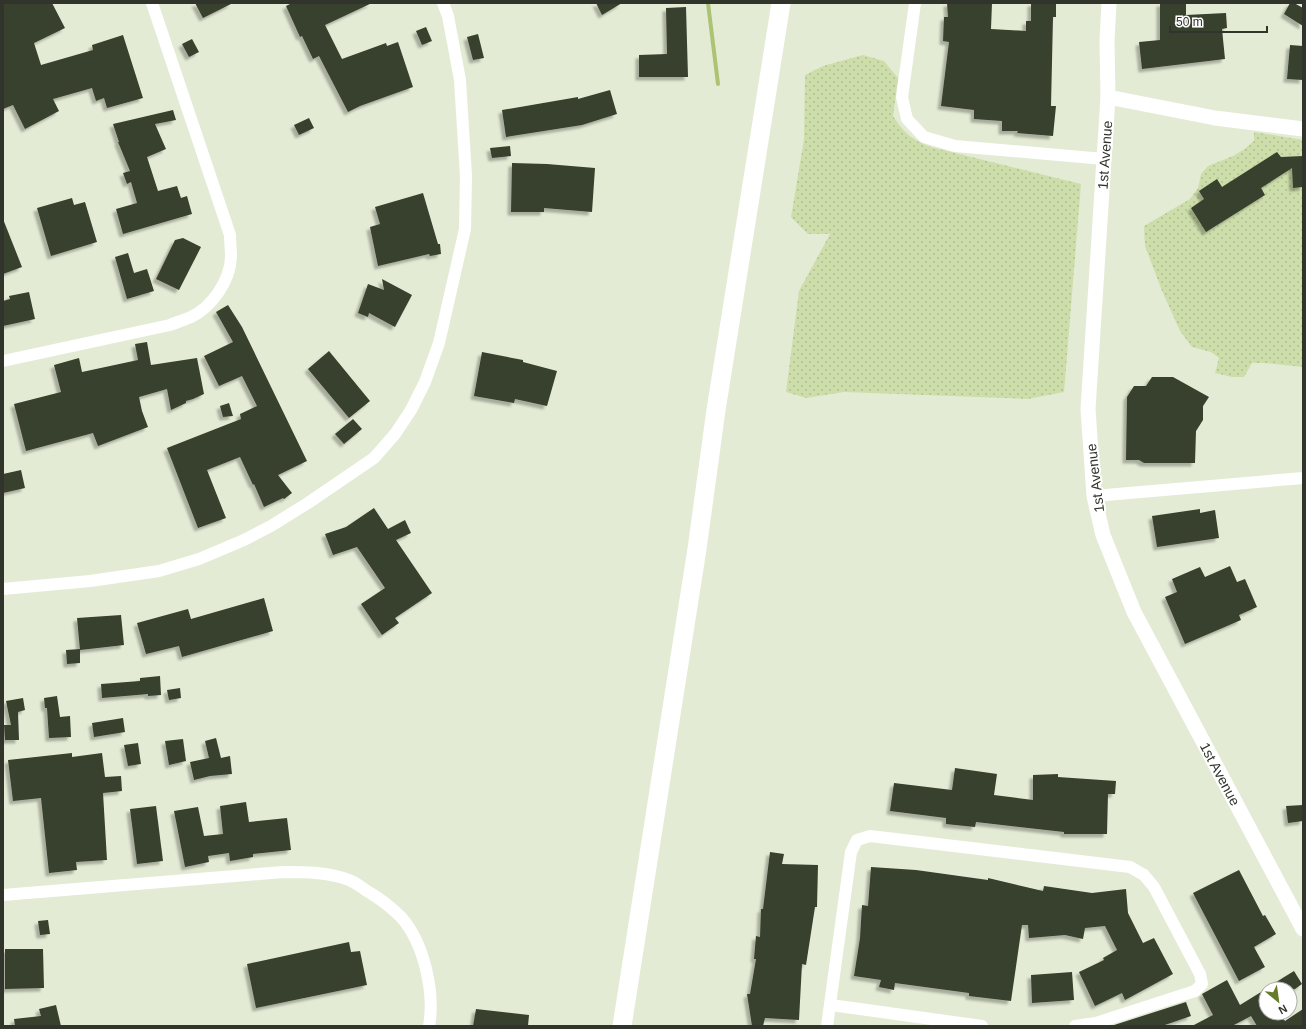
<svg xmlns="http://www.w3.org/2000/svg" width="1306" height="1029" font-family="Arial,sans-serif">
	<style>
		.grass { fill: url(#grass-dots) }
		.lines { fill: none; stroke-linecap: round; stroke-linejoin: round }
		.stream { stroke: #abc372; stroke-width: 4 }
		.building { fill: #393f2d; filter: url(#shadow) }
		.minor { stroke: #fff; stroke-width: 12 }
		.tertiary { stroke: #fff; stroke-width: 15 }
		.primary { stroke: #fff; stroke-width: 19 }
		.labels { text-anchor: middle; stroke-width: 4; stroke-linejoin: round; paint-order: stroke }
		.street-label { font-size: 14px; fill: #31342b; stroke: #fff }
	</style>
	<defs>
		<pattern id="grass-dots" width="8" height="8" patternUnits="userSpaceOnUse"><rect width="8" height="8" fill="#cddeab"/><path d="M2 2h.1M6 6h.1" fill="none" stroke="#b0bf93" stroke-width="1.8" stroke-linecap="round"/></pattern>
		<filter id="shadow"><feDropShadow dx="-3.5" dy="3.5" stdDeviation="1" flood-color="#0004"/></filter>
	</defs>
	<rect width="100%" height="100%" fill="#e4ebd5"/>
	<!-- grass -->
	<g class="grass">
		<path d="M863 55 884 61 898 78 893 116C904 133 912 140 931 147L1081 184 1064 392 1028 399 844 392 806 398 786 392 799 291 830 234H808L791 217 804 139 805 75 823 66Z"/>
		<polygon points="1254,132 1303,140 1303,367 1264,363 1252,363 1244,377 1232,377 1215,373 1219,358 1211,352 1192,347 1180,331 1162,291 1145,246 1144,226 1190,199 1198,188 1201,174 1208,166 1233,156 1243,150 1254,141"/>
	</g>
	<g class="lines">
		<!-- stream -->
		<polyline class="stream" points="708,3 718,84"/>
	</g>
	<!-- building -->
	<g class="building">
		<polygon points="3,3 52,3 65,28 34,43 41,65 93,50 92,45 123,35 143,98 107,108 104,98 96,101 92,88 53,99 59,111 25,129 13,105 3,109"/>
		<polygon points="195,3 233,3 203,18"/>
		<polygon points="292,3 372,3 325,25 342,59 386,43 387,46 398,42 413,87 360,106 348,112 319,56 313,59 302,36 300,37 286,6"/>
		<polygon points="596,3 622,3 602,15"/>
		<polygon points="947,3 992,3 991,29 1026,31 1026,21 1031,21 1031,3 1056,3 1056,17 1053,17 1051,106 1056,106 1053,136 1017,133 1018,131 1002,131 1002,121 974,119 974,110 941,106 949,42 943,41 944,17 948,17"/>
		<polygon points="1160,3 1186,3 1186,15 1226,13 1227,28 1222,29 1225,59 1142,69 1139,42 1160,40"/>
		<polygon points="1290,3 1294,3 1303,8 1303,26 1284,14"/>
		<polygon points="686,7 688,77 639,77 639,55 667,54 666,8"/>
		<polygon points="426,27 432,41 422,45 416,31"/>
		<polygon points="478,34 484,58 473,60 467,37"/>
		<polygon points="192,39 199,52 189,57 182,44"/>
		<polygon points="1290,45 1303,46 1303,80 1287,79"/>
		<polygon points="610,90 617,114 582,125 506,137 502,110 578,97 578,99"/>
		<polygon points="173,110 176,120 155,124 166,149 147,157 158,191 177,186 181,198 187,196 192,214 123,234 116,209 137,203 131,182 127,184 123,173 130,171 118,142 119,142 113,124"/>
		<polygon points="309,118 314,128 299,135 294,125"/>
		<polygon points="510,146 511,156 492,158 490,148"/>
		<polygon points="1277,152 1281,157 1303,156 1303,187 1293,188 1292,168 1261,188 1265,195 1206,232 1191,208 1204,199 1199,191 1217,179 1222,187"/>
		<polygon points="512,163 547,164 595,168 592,212 544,208 544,212 511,212"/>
		<polygon points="423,193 438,244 440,244 441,254 430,256 429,254 378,266 370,227 380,224 375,207"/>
		<polygon points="72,198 74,205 85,202 97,242 51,256 37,208"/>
		<polygon points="3,219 22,267 3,274"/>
		<polygon points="183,238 201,247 179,290 156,279 175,240"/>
		<polygon points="128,253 134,273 147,269 154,291 127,299 115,257"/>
		<polygon points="382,279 412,295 395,327 369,313 368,317 358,313 368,284 384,290"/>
		<polygon points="29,292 35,319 3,326 3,301 10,299 9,296"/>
		<polygon points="228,305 242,327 307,461 278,475 292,493 284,499 283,498 264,507 254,484 253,485 240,457 207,470 226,518 198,528 167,448 241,419 240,414 257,406 242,376 219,386 204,356 233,342 216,312"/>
		<polygon points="147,342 151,365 197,358 204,394 193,399 186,401 186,403 171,410 167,389 139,397 142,411 148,427 98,446 93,433 26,451 14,404 61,392 54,365 79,358 82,372 138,360 135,344"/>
		<polygon points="329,351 370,401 349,418 308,369"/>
		<polygon points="482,352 523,360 523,362 557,371 547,406 515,399 514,403 474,396"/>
		<polygon points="1152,377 1173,377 1209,397 1203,406 1203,420 1196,431 1195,463 1144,463 1139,460 1126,460 1127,397 1134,386 1146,386"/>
		<polygon points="229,403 233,416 223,417 220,406"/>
		<polygon points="353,419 362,429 344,444 335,434"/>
		<polygon points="21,470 25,488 3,493 3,474"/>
		<polygon points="374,508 388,529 405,520 411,533 396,540 432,593 395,618 399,623 382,635 361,604 385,588 357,547 333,555 325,534 346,527"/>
		<polygon points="1200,509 1200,513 1215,510 1219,538 1157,547 1152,516"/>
		<polygon points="1230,566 1237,582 1245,579 1257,607 1239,615 1241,620 1185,644 1165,597 1177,592 1172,579 1200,567 1205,577"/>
		<polygon points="264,598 273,631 182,657 179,646 146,654 137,623 188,609 191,619"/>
		<polygon points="121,615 124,645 80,650 77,618"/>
		<polygon points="80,649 80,663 67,664 66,650"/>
		<polygon points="160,676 161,695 148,696 148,694 102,698 101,684 140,681 140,678"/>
		<polygon points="180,688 181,698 169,700 167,690"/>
		<polygon points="57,696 60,717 70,716 71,737 49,738 47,708 45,708 44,698"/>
		<polygon points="23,698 25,710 18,712 19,740 5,740 4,725 11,725 6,701"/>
		<polygon points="123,718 125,732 94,737 92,723"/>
		<polygon points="216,738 221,758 230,756 232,774 210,776 194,780 190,762 209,758 205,741"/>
		<polygon points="183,739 186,761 169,765 165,741"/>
		<polygon points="138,743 141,764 128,766 124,745"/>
		<polygon points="72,753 72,757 102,753 105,777 121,776 122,791 103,793 107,860 76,862 77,870 49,873 41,798 13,801 8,760"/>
		<polygon points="955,768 997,774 994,795 1033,800 1033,775 1058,774 1058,777 1116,781 1115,794 1108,794 1107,834 1064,834 1064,832 976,822 975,827 946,824 946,818 890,811 894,783 952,790"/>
		<polygon points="246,802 249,822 287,818 291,850 253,854 253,857 230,861 229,853 208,856 209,862 185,867 174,811 198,807 204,836 223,834 220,806"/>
		<polygon points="1303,805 1303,821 1288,823 1286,806"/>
		<polygon points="156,806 163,861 137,864 130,809"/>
		<polygon points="770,852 784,854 782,864 818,865 817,907 815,907 806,965 802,964 799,1020 765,1018 763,1026 752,1026 747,994 750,994 756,959 754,959 756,936 760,937 761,909 763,909"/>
		<polygon points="871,867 916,870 988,880 988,878 1043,891 1044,886 1092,893 1126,889 1128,913 1143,943 1154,938 1173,974 1125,1000 1122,993 1095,1006 1079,972 1104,960 1103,958 1117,950 1105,926 1085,928 1083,939 1065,935 1029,938 1028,925 1022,925 1011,1001 969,996 969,993 895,983 894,990 879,987 881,980 854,976 860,938 862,905 868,906"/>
		<polygon points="1239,870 1263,916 1265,915 1276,934 1254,947 1265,967 1239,981 1193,893"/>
		<polygon points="48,920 50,934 40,935 38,921"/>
		<polygon points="349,942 351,952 360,951 367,985 256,1008 247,964"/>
		<polygon points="5,949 43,949 44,988 5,989"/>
		<polygon points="1294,971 1302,984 1295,989 1265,989"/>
		<polygon points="1072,972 1074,1000 1032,1003 1031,975"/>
		<polygon points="1227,980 1240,1005 1266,989 1266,1013 1279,1013 1285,1021 1303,1009 1303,1026 1257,1026 1251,1016 1232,1026 1192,1026 1213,1015 1202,994"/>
		<polygon points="1186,1002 1191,1016 1162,1026 1111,1026"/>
		<polygon points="56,1005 61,1026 15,1026 14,1019 41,1016 39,1009"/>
		<polygon points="476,1009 529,1015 528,1026 473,1026"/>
	</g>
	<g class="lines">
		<!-- minor -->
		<g class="minor">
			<polyline points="915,3 902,97 907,119 924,137 955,146 1104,159"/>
			<path d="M3 361 170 325C177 322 184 320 191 317 212 307 230 281 231 257 231 249 230 242 230 235L152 3"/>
			<polyline points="1094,496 1303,478"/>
			<polyline points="3,589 90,581 159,571 199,559 244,540 271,526 308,503 374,458 395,434 411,410 425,382 439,343 465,229 466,176 460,80 448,16 443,3"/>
			<path d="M3 895 283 872C305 872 328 872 349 880 355 882 361 887 367 891 379 898 391 907 401 917 424 943 435 992 429 1026"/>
			<polyline points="831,1005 982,1026"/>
			<polyline points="827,1026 851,852 857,840 870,836 1130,867 1144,875 1154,887 1200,974 1202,984 1195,991 1096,1023 1075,1026"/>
		</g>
		<!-- tertiary -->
		<g class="tertiary">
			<polyline points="1109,3 1107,41 1108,97 1088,409 1094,496 1103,535 1134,612 1303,929"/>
			<polyline points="1108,97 1215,118 1303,129"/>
		</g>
		<!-- primary -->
		<polyline class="primary" points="622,1026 697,549 716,410 781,3"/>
	</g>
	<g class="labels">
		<!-- street labels -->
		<g class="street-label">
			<text transform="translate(1105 155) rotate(-86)" y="5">1st Avenue</text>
			<text transform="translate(1095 478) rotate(-97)" y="5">1st Avenue</text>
			<text transform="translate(1220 774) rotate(62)" y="5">1st Avenue</text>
		</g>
	</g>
	<!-- border -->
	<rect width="1306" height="1029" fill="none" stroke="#31342b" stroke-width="8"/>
	<!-- north arrow -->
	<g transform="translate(1278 1001) rotate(151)"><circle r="19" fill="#ffffff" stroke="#adaeaa"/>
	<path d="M0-3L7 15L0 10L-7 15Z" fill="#667b2c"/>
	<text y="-6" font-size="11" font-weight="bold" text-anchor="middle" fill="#31342b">N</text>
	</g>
	<!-- scale -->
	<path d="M1170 26v6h97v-6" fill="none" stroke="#31342b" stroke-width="2"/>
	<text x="1176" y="26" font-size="12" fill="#31342b" stroke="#ffffff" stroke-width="3" paint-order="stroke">50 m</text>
</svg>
